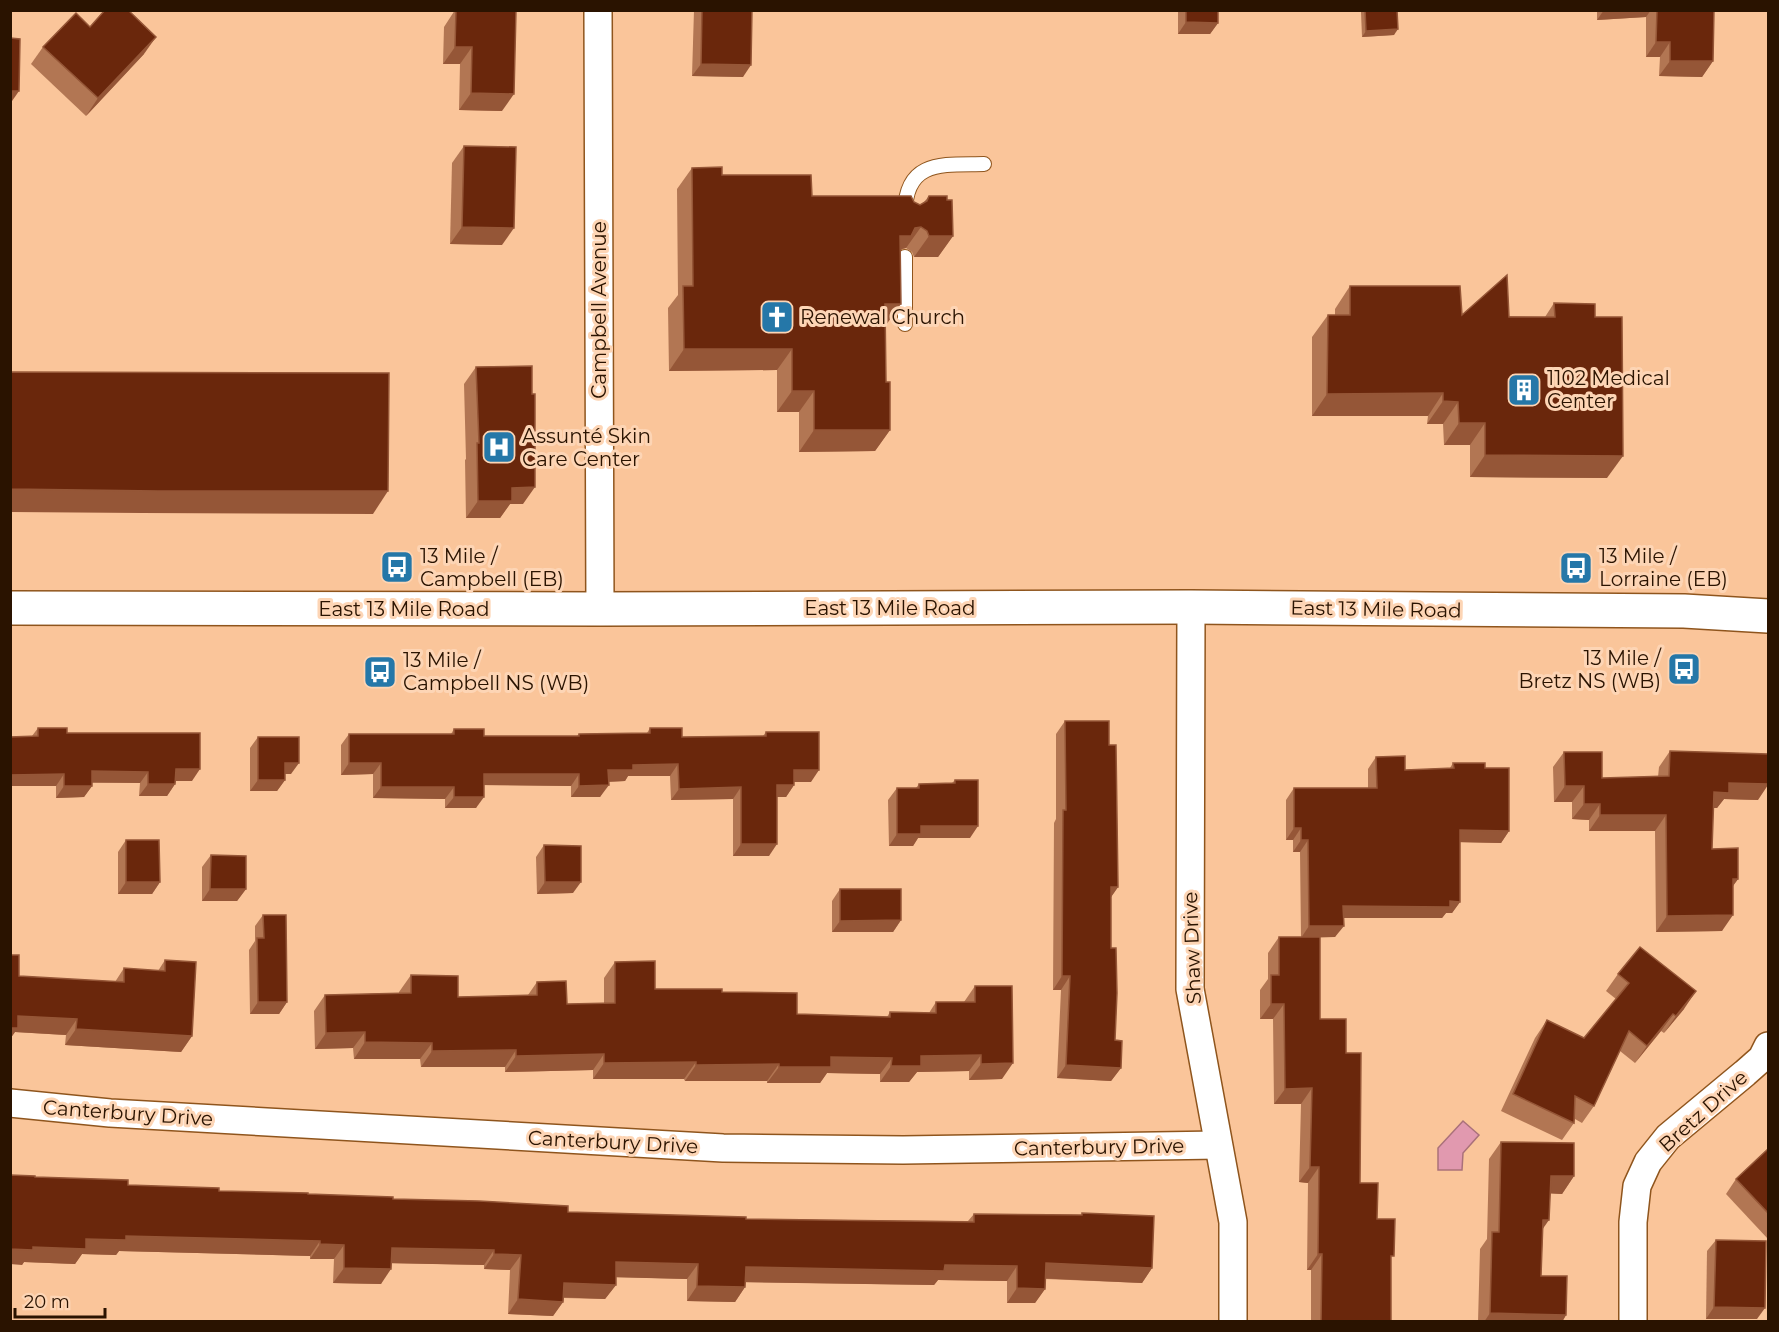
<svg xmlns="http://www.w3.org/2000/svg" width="1779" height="1332" font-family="Montserrat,sans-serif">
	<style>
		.water { fill: #e199af; stroke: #aa717a; stroke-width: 1.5 }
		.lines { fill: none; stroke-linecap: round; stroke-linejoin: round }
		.lane-casing { stroke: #8f551d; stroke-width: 16 }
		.street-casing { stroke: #8f551d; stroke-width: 30 }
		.secondary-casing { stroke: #8f551d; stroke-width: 36 }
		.lane { stroke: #fff; stroke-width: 14 }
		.street { stroke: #fff; stroke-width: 27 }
		.secondary { stroke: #fff; stroke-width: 33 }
		.wall { fill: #b27653 }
		.shaded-wall { fill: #955637 }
		.building { fill: #6a270c; stroke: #955637; stroke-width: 1.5 }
		.labels { text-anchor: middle; stroke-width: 6; stroke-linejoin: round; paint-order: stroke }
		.street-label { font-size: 20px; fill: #2a1300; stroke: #fdd5b5 }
		.poi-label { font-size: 20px; fill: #2a1300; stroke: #fdd5b5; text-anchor: start }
	</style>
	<rect width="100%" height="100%" fill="#fac59a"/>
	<!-- water -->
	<polygon class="water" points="1463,1121 1479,1135 1463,1153 1462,1170 1438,1170 1438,1148"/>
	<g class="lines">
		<!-- lane casing -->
		<g class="lane-casing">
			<g id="lane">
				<path d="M905 212C906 159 944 165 984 164"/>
				<polyline points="905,324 905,257"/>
			</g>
		</g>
		<!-- street casing -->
		<g class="street-casing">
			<g id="street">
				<polyline points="598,10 600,609"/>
				<polyline points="1191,607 1190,989 1233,1222 1233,1322"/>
				<polyline points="10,1103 110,1113 723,1148 903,1150 1218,1145"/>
				<polyline points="1633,1322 1633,1222 1637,1186 1648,1162 1668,1137 1745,1073 1762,1058 1768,1046"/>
			</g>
		</g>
		<!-- secondary casing -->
		<g class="secondary-casing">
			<polyline id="secondary" points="10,608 600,609 1191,607 1684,611 1768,616"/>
		</g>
		<!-- lane -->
		<use href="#lane" class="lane"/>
		<!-- street -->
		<use href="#street" class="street"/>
		<!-- secondary -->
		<use href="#secondary" class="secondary"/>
	</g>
	<!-- wall -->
	<g class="wall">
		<polygon points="455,10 502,111 459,110 460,64 443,64 444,27"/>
		<polygon points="694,10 752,10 743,77 692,76"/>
		<polygon points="1178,10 1218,10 1218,23 1210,34 1178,34"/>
		<polygon points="1362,10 1397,10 1394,35 1362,37 1361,12"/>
		<polygon points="1597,10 1714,10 1713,61 1702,77 1659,76 1660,57 1646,57 1646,17 1597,20"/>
		<polygon points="90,27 144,54 86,116 31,64 43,47"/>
		<polygon points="464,146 502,245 450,244 452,163"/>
		<polygon points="692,168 812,196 914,202 920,205 924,202 929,196 947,200 953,236 938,257 914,257 912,252 906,248 902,249 900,251 885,325 886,382 890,430 875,451 799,452 799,412 777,412 777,370 669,371 668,308 678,295 677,189"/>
		<polygon points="1350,286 1462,315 1545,317 1554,303 1595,317 1607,478 1470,477 1470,445 1444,445 1443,424 1427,424 1428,416 1312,416 1312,337 1328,315 1335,315 1335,309"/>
		<polygon points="476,367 523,504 510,504 500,518 466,518 465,460 466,459 464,384"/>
		<polygon points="1065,721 1109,745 1118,887 1111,897 1111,948 1115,1040 1121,1068 1111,1081 1057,1078 1061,990 1053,990 1054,823 1056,819 1056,734"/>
		<polygon points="38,728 67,733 192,781 176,781 175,784 167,796 139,796 140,783 92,783 92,786 84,797 56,798 56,786 32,736"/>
		<polygon points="650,728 682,737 763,736 766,732 811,782 794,782 794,785 786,797 777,797 769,856 733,856 733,799 671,800 670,776 628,776 625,781 609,782 600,797 571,797 571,786 484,785 476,808 445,808 445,799 373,798 373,774 341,775 341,745 349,734 451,734 454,729 484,736 577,736 579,734 647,733"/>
		<polygon points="258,737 291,774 285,774 285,780 277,791 250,791 250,748"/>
		<polygon points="1670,751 1758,800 1724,799 1717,808 1713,808 1712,849 1738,879 1733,886 1722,931 1656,932 1655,831 1589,831 1589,820 1572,819 1572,802 1554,802 1553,767 1564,752 1602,778 1658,777 1659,767"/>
		<polygon points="1376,757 1405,770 1450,768 1453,763 1485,768 1509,831 1501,843 1460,842 1460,902 1452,913 1446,913 1442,918 1344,918 1335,937 1320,937 1320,1019 1346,1053 1360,1183 1377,1219 1391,1261 1391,1322 1311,1322 1311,1270 1307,1270 1308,1183 1299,1182 1301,1104 1274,1104 1273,1019 1260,1019 1260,990 1268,979 1268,953 1279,937 1301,937 1300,852 1293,852 1293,840 1286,840 1286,800 1294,788 1368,788 1368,769"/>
		<polygon points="955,780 970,838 918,838 913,846 889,846 888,800 897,788 916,788 919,784 952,783"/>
		<polygon points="126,840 160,882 152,894 118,894 118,852"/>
		<polygon points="544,845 573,893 537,894 536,857"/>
		<polygon points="211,855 246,889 237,901 202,901 202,867"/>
		<polygon points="840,889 901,920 893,932 832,932 832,901"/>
		<polygon points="263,915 287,1002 279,1014 250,1014 249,950 255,941 255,926"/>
		<polygon points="10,955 19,976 115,982 124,968 158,971 165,960 192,1036 181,1052 65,1045 66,1035 15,1032 10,1039"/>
		<polygon points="615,962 655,989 722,992 797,1014 887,1017 890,1012 929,1013 936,1002 964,1002 975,986 1002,1079 969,1080 969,1071 917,1072 909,1082 880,1082 880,1074 827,1073 820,1083 767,1083 767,1081 685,1081 684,1079 593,1079 593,1070 505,1072 505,1067 421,1067 420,1059 354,1059 353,1048 315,1049 314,1011 325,995 399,993 399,992 411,975 458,997 528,995 537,982 567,1004 604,1004 604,978"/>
		<polygon points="1618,974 1684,1009 1664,1033 1661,1031 1635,1063 1620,1051 1594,1106 1582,1123 1575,1119 1574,1123 1562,1140 1501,1111 1535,1038 1547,1020 1584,1038 1616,999 1606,991"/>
		<polygon points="1501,1142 1574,1176 1562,1194 1550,1193 1543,1229 1541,1276 1566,1315 1562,1322 1478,1322 1480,1249 1487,1239 1489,1159"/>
		<polygon points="1768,1149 1768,1239 1726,1194 1736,1179"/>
		<polygon points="35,1177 128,1185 219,1191 308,1194 393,1199 568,1212 746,1219 968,1221 974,1214 1082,1215 1082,1213 1152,1268 1142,1283 1046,1279 1045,1289 1035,1303 1007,1303 1007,1281 938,1280 934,1285 745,1282 745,1287 735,1302 687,1301 687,1279 616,1277 616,1285 605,1299 564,1298 563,1302 553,1316 508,1314 510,1270 484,1269 484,1265 391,1263 381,1284 333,1283 334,1259 310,1259 310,1256 119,1251 116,1255 82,1254 75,1264 24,1262 22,1265"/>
		<polygon points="1716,1240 1757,1319 1706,1319 1707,1251"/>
	</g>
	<!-- shaded-wall -->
	<g class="shaded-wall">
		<polygon points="1604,10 1651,10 1646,17 1597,20"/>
		<polygon points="1186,22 1218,23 1210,34 1178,34"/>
		<polygon points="1398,29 1394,35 1362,37 1366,31"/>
		<polygon points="156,37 144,54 86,116 98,98"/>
		<polygon points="1656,42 1670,42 1660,57 1646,57"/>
		<polygon points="455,47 472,47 460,64 443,64"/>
		<polygon points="1670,61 1713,61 1702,77 1659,76"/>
		<polygon points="701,64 751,65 743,77 692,76"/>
		<polygon points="10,91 19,91 10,104"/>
		<polygon points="471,93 514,94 502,111 459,110"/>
		<polygon points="462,227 514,228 502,245 450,244"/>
		<polygon points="921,227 906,248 902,249 896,257 900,236 915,228"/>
		<polygon points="929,236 953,236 938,257 914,257"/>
		<polygon points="885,304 901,304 886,325"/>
		<polygon points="684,349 792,349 777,370 669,371"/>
		<polygon points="792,391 814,391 799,412 777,412"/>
		<polygon points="1443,393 1428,416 1312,416 1327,394"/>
		<polygon points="1443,401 1458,402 1443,424 1427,424"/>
		<polygon points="1459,423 1485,423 1470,445 1444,445"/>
		<polygon points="814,430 890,430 875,451 799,452"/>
		<polygon points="1485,455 1623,456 1607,478 1470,477"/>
		<polygon points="535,487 523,504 510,504 500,518 466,518 478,501 512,488"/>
		<polygon points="10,489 388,491 373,514 142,513 10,512"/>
		<polygon points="285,763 299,763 291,774 277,774"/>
		<polygon points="349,763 381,763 373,774 341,775"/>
		<polygon points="678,764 670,776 628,776 625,781 600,782 608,770 633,765"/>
		<polygon points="176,769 200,769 192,781 168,781"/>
		<polygon points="794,770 819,770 811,782 786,782"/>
		<polygon points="92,771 148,772 140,783 84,782"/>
		<polygon points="64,774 56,786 10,786 10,775"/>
		<polygon points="484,774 579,774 571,786 476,785"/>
		<polygon points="258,780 285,780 277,791 250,791"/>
		<polygon points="1729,783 1768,784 1768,785 1758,800 1724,799 1717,808 1703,808 1714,792"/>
		<polygon points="148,784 175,784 167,796 139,796"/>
		<polygon points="609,785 600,797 571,797 579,786"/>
		<polygon points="777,785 794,785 786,797 768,797"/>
		<polygon points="64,786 92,786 84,797 56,798"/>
		<polygon points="1565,786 1584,786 1572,802 1554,802"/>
		<polygon points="381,787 454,787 445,799 373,798"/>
		<polygon points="741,787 733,799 671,800 679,789"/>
		<polygon points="454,797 484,797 476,808 445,808"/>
		<polygon points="1584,804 1600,804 1589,820 1572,819"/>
		<polygon points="1600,815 1666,815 1655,831 1589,831"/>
		<polygon points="921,826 978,826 970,838 918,838 913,846 889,846 897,834"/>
		<polygon points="1294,828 1301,828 1293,840 1286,840"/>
		<polygon points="1460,830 1509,831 1501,843 1452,842"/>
		<polygon points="1301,840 1308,840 1300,852 1293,852"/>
		<polygon points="741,844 777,844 769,856 733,856"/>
		<polygon points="1733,879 1738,879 1727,894"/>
		<polygon points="126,882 160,882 152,894 118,894"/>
		<polygon points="545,882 581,882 573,893 537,894"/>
		<polygon points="1111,887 1118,887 1109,900"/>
		<polygon points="210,889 246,889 237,901 202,901"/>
		<polygon points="1450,901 1460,902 1452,913 1446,913 1442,918 1335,918 1343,906"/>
		<polygon points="1733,915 1722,931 1656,932 1667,916"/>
		<polygon points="901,920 893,932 832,932 840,921"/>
		<polygon points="1309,926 1344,926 1335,937 1301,938"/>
		<polygon points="1062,976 1070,976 1061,990 1053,990"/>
		<polygon points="1696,991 1684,1009 1664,1033 1676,1016"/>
		<polygon points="258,1002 287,1002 279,1014 250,1014"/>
		<polygon points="1271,1004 1284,1004 1273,1019 1260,1019"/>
		<polygon points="1673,1014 1661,1031 1635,1063 1647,1046"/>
		<polygon points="18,1016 77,1019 66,1035 15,1032 10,1039 10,1027"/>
		<polygon points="76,1029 192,1036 181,1052 65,1045"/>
		<polygon points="365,1032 353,1048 315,1049 326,1033"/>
		<polygon points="365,1042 432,1043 420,1059 354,1059"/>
		<polygon points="516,1050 505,1067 421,1067 432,1051"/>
		<polygon points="604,1054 593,1070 505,1072 516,1056"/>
		<polygon points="981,1055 969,1071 917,1072 909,1082 880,1082 891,1066 921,1056"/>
		<polygon points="831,1057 892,1058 880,1074 827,1073 820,1083 767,1083 779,1067"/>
		<polygon points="696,1062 684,1079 593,1079 604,1063"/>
		<polygon points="1013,1063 1002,1079 969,1080 981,1064"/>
		<polygon points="779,1064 767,1081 685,1081 696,1065"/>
		<polygon points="1066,1065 1121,1068 1111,1081 1057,1078"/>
		<polygon points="1312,1088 1301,1104 1274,1104 1285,1089"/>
		<polygon points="1310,1167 1319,1167 1308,1183 1299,1182"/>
		<polygon points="1551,1176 1574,1176 1562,1194 1539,1193"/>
		<polygon points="1543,1220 1549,1220 1537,1237"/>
		<polygon points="126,1236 320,1241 310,1256 119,1251 116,1255 82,1254 75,1264 24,1262 22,1265 10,1264 10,1249 33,1247 86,1239"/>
		<polygon points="320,1244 344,1245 334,1259 310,1259"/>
		<polygon points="392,1248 494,1250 484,1265 381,1263"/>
		<polygon points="494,1254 521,1255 510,1270 484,1269"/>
		<polygon points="1318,1254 1322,1254 1311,1270 1307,1270"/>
		<polygon points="616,1262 698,1264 687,1279 606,1277"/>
		<polygon points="1046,1263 1152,1268 1142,1283 1035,1278"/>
		<polygon points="945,1265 1017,1266 1007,1281 938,1280 934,1285 735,1282 746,1267"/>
		<polygon points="344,1268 391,1269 381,1284 333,1283"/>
		<polygon points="564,1283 616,1285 605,1299 554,1297"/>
		<polygon points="697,1286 745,1287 735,1302 687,1301"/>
		<polygon points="1017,1288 1045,1289 1035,1303 1007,1303"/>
		<polygon points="518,1299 563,1302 553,1316 508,1314"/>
		<polygon points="1714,1307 1765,1308 1757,1319 1706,1319"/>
		<polygon points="1490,1313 1566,1315 1562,1322 1484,1322"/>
	</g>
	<!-- building -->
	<g class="building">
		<polygon points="105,10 128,10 156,37 98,98 43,47 76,13 90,27"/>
		<polygon points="456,10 516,11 514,94 471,93 472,47 455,47"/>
		<polygon points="702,10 752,10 751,65 701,64"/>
		<polygon points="1186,10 1218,10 1218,23 1186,22"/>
		<polygon points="1365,10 1397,10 1398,29 1366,31"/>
		<polygon points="1657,10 1714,10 1713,61 1670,61 1670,42 1656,42"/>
		<polygon points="10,38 20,39 19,91 10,91"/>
		<polygon points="464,146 516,147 514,228 462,227"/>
		<polygon points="722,167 722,175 811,175 812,196 911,196 914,202 920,205 927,201 929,196 947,196 947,200 952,200 953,236 929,236 927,231 921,227 915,228 911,236 900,236 901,304 885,304 886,382 890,382 890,430 814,430 814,391 792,391 792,349 684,349 683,286 693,286 692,168"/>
		<polygon points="1507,275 1509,317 1555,317 1554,303 1595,304 1595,317 1622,317 1623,456 1485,455 1485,423 1459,423 1458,402 1443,401 1443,393 1327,394 1328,315 1350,315 1350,286 1460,286 1462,315"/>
		<polygon points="532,366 532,394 535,394 535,487 512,488 512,501 478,501 477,443 479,443 476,367"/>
		<polygon points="10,372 389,373 388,491 158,491 10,489"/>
		<polygon points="1065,721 1109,721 1109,745 1116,745 1118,887 1111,887 1111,948 1116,948 1117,993 1115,1040 1122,1041 1121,1068 1066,1065 1070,976 1062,976 1063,810 1066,810"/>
		<polygon points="38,728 67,728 67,733 200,733 200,769 176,769 175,784 148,784 148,772 92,771 92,786 64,786 64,774 10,775 10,737 38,736"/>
		<polygon points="650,728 682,728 682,737 766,736 766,732 819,732 819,770 794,770 794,785 777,785 777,844 741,844 741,787 679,789 678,764 633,765 633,770 608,770 609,785 579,786 579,774 484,774 484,797 454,797 454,787 381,787 381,763 349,763 349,734 454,734 454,729 484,729 484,736 579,736 579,734 650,733"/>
		<polygon points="258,737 299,737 299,763 285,763 285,780 258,780"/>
		<polygon points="1670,751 1768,754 1768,784 1729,783 1729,793 1714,792 1712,849 1738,848 1738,879 1733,879 1733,915 1667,916 1666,815 1600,815 1600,804 1584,804 1584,786 1565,786 1564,752 1602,752 1602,778 1669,776"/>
		<polygon points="1405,756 1405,770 1454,768 1453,763 1485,763 1485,768 1509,768 1509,831 1460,830 1460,902 1450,901 1450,907 1343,906 1344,926 1309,926 1308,840 1301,840 1301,828 1294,828 1294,788 1377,788 1376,757"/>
		<polygon points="955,780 978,780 978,826 921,826 921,834 897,834 897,788 919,788 919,784 955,783"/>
		<polygon points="126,840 159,840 160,882 126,882"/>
		<polygon points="544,845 581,846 581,882 545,882"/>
		<polygon points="211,855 246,856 246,889 210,889"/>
		<polygon points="840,889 901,889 901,920 840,921"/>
		<polygon points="263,915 286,915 287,1002 258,1002 257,938 264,938"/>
		<polygon points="1279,937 1320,937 1320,1019 1346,1019 1346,1053 1361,1053 1360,1183 1378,1183 1377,1219 1395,1219 1394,1256 1391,1256 1391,1322 1321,1322 1322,1254 1318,1254 1319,1167 1310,1167 1312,1088 1285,1089 1284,1004 1271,1004 1271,975 1279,975"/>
		<polygon points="1640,947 1696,991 1676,1016 1673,1014 1647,1046 1629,1031 1594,1106 1575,1096 1574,1123 1513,1094 1547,1020 1584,1038 1629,983 1618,974"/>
		<polygon points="10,955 19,955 19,976 124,982 124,968 165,971 165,960 196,962 192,1036 76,1029 77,1019 18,1016 18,1028 10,1028"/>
		<polygon points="655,961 655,989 722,989 722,992 797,993 797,1014 890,1017 890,1012 936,1013 936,1002 975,1002 975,986 1012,986 1013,1063 981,1064 981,1055 921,1056 921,1066 891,1066 892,1058 831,1057 831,1067 779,1067 779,1064 696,1065 696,1062 604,1063 604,1054 516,1056 516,1050 432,1051 432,1043 365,1042 365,1032 326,1033 325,995 411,993 411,975 458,976 458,997 537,995 537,982 566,981 567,1004 615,1003 615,962"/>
		<polygon points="1501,1142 1574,1143 1574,1176 1551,1176 1549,1220 1543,1220 1541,1276 1567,1276 1566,1315 1490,1313 1492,1232 1499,1232"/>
		<polygon points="1768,1149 1768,1213 1736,1179"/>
		<polygon points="10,1175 35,1176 35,1177 128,1180 128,1185 219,1188 219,1191 308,1193 308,1194 393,1197 393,1199 479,1201 568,1206 568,1212 746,1217 746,1219 974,1222 974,1214 1082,1215 1082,1213 1154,1216 1152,1268 1046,1263 1045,1289 1017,1288 1017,1266 945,1265 944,1271 746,1267 745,1287 697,1286 698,1264 616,1262 616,1285 564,1283 563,1302 518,1299 521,1255 494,1254 494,1250 392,1248 391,1269 344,1268 344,1245 320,1244 320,1241 126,1236 126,1240 86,1239 86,1249 33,1247 33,1250 10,1249"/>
		<polygon points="1716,1240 1766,1241 1765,1308 1714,1307"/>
	</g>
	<!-- icons -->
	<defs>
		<g id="church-square" transform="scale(1.725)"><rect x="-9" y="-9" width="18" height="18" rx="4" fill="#2577a8" stroke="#fdd5b5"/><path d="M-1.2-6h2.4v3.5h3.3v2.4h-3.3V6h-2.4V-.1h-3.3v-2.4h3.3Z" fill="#fff"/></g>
		<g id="building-square" transform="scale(1.725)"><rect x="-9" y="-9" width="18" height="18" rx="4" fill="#2577a8" stroke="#fdd5b5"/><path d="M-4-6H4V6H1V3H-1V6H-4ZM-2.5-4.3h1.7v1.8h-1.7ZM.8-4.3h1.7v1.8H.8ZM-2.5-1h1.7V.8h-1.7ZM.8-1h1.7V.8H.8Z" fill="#fff"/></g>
		<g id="hospital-square" transform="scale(1.725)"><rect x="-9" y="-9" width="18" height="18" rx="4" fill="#2577a8" stroke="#fdd5b5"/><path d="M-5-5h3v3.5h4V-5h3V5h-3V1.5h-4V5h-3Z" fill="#fff"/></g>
		<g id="bus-square" transform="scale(1.725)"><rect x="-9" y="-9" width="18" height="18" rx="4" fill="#2577a8" stroke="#fdd5b5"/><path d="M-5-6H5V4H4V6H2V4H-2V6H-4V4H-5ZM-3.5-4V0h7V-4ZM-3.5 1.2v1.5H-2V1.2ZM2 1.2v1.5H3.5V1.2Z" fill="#fff"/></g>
	</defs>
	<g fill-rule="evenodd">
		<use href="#church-square" x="777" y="317"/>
		<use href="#building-square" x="1524" y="390"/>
		<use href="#hospital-square" x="499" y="447"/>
		<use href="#bus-square" x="397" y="567"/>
		<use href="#bus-square" x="1576" y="568"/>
		<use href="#bus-square" x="1684" y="669"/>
		<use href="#bus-square" x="380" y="672"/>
	</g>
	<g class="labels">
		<!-- street labels -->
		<g class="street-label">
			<text transform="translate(599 310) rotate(-90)" y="7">Campbell Avenue</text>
			<text x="890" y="615">East 13 Mile Road</text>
			<text x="404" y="616">East 13 Mile Road</text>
			<text transform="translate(1376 609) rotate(1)" y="7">East 13 Mile Road</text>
			<text transform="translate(1192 948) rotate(-92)" y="7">Shaw Drive</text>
			<text transform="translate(1703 1111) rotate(-42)" y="7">Bretz Drive</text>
			<text transform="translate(128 1113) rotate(4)" y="7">Canterbury Drive</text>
			<text transform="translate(613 1142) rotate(3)" y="7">Canterbury Drive</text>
			<text transform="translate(1099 1147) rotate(-1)" y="7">Canterbury Drive</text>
		</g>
		<!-- poi labels -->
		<g class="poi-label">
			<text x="800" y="324">Renewal Church</text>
			<text x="1547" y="385">1102 Medical<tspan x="1547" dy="23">Center</tspan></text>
			<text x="522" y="443">Assunté Skin<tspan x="522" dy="23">Care Center</tspan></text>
			<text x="420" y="563">13 Mile /<tspan x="420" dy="23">Campbell (EB)</tspan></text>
			<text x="1599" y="563">13 Mile /<tspan x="1599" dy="23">Lorraine (EB)</tspan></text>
			<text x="1661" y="665" text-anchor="end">13 Mile /<tspan x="1661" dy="23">Bretz NS (WB)</tspan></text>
			<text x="403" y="667">13 Mile /<tspan x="403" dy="23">Campbell NS (WB)</tspan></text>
		</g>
	</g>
	<!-- border -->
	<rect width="1779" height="1332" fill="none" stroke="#2a1300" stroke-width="24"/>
	<!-- scale -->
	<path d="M15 1308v9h90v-9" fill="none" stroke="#2a1300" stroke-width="3"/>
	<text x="24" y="1308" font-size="18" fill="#2a1300" stroke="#fdd5b5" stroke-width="4.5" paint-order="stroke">20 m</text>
</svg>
